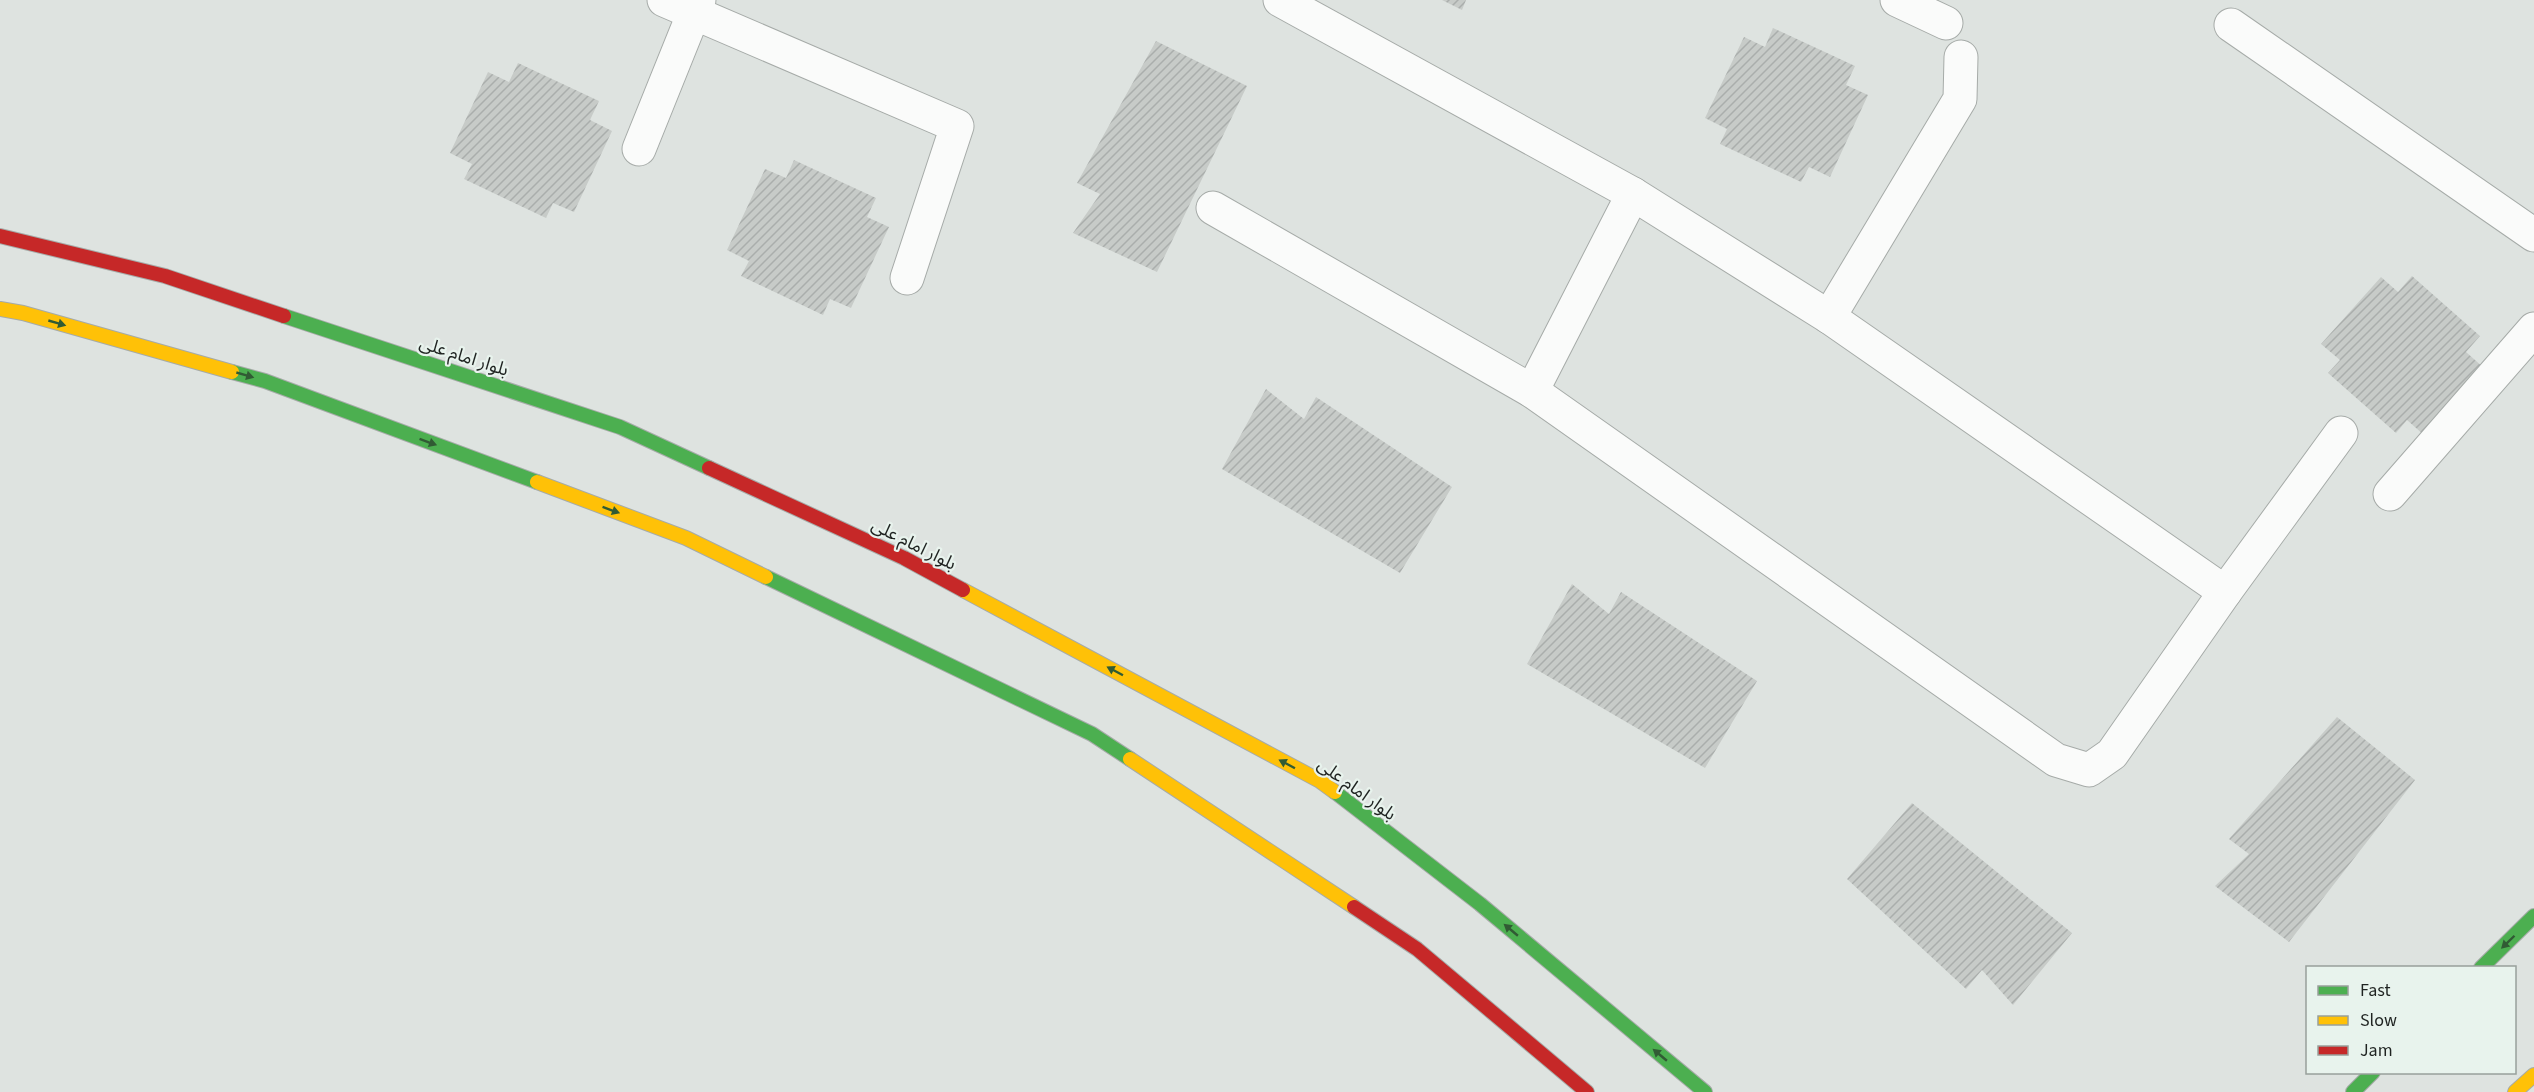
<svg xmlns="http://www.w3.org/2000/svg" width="2534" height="1092" font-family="'Source Sans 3','Noto Sans Arabic',sans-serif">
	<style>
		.building { fill: url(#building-hatch) }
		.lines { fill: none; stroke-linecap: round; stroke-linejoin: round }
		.street-casing { stroke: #a6aba8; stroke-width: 35 }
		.fast-casing { stroke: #a6aba8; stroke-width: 16 }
		.slow-casing { stroke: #a6aba8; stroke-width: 16 }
		.jam-casing { stroke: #a6aba8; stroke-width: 16 }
		.street { stroke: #fafbfa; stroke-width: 33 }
		.fast { stroke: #4caf50; stroke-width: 14 }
		.slow { stroke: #ffc107; stroke-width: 14 }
		.jam { stroke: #c62828; stroke-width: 14 }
		.oneway { fill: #315b34 }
		.labels { text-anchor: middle; stroke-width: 4.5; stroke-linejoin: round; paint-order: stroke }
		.street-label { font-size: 18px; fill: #1f2321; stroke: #e8f3ed }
	</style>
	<defs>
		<pattern id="building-hatch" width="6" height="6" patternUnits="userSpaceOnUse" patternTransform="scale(1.5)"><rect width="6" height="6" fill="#c7cbc8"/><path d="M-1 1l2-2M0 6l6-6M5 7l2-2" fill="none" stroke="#aaaeac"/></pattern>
	</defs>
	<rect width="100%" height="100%" fill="#dee3e0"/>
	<!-- building -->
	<g class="building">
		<polygon points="1442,0 1466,0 1462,10"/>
		<polygon points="1773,28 1855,66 1846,85 1868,95 1830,177 1809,167 1801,182 1720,144 1727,129 1705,118 1744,37 1765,47"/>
		<polygon points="1156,41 1247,86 1157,272 1073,233 1100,194 1077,183"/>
		<polygon points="518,63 599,101 590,120 612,131 574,212 553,203 546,218 464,179 472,164 450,153 488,72 509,82"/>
		<polygon points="794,160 876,198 867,217 889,227 851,308 830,299 823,315 741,276 749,261 727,250 765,169 786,178"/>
		<polygon points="2412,276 2480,336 2466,352 2484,368 2424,435 2407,420 2396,433 2328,373 2340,360 2321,344 2381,277 2398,292"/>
		<polygon points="1266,389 1304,419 1316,397 1452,487 1400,573 1222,469"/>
		<polygon points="1572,584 1609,614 1621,592 1757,681 1705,768 1527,664"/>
		<polygon points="2337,717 2415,780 2289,942 2215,886 2249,854 2229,839"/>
		<polygon points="1912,803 2072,933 2013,1005 1982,970 1966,989 1847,879"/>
	</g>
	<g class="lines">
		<!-- street casing -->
		<g class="street-casing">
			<g id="street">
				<polyline points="664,0 957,126 907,278"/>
				<polyline points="1280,0 1633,194 1829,317 2225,592"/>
				<polyline points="1897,0 1946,23"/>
				<polyline points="2231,25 2534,235"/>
				<polyline points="639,149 699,0"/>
				<polyline points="1213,208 1532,391 2056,760 2089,770 2112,754 2225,592 2341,433"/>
				<polyline points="1829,317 1960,99 1961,57"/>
				<polyline points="1532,391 1633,194"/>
				<polyline points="2390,494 2534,329"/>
			</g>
		</g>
		<!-- fast casing -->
		<g class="fast-casing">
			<g id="fast">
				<polyline points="284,316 620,427 709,468"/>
				<polyline points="232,372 265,381 537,482"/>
				<polyline points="766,577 1092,734 1130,759"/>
				<polyline points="1335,792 1480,904 1705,1092"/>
				<polyline points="2481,968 2534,916"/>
				<polyline points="2353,1092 2373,1072"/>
			</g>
		</g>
		<!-- slow casing -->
		<g class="slow-casing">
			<g id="slow">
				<polyline points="0,309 23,313 232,372"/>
				<polyline points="537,482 686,538 766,577"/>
				<polyline points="963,590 1320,781 1335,792"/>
				<polyline points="1130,759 1354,907"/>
				<polyline points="2515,1092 2534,1075"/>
			</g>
		</g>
		<!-- jam casing -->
		<g class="jam-casing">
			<g id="jam">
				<polyline points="0,236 165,276 284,316"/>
				<polyline points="709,468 904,558 963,590"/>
				<polyline points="1354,907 1417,949 1587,1092"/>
			</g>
		</g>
		<!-- street -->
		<use href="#street" class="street"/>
		<!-- fast -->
		<use href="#fast" class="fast"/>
		<!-- slow -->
		<use href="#slow" class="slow"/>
		<!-- jam -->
		<use href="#jam" class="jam"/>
	</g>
	<!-- one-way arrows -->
	<defs><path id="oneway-solid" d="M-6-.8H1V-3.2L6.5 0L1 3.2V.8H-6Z" transform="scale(1.5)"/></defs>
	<g class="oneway">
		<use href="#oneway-solid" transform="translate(57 323) rotate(16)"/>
		<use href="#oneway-solid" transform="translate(245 375) rotate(16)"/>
		<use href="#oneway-solid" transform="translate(428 442) rotate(20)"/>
		<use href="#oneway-solid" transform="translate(611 510) rotate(20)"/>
		<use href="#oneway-solid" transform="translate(1115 671) rotate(-152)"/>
		<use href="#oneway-solid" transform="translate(1287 764) rotate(-152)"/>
		<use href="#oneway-solid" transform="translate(1511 930) rotate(-140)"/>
		<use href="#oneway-solid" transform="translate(2508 942) rotate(136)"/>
		<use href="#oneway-solid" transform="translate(1660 1055) rotate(-140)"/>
	</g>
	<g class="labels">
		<!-- street labels -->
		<g class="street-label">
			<text transform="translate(464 356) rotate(18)" y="6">بلوار امام علی</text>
			<text transform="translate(914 544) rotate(27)" y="6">بلوار امام علی</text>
			<text transform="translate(1357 789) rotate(36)" y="6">بلوار امام علی</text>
		</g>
	</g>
	<!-- legend -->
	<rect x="2306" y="966" width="210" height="108" fill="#e8f3ed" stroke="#98a09b" stroke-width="1.5"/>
	<rect x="2318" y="986" width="30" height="9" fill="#4caf50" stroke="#98a09b" stroke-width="1.5"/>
	<text x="2360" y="996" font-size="18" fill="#1f2321">Fast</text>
	<rect x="2318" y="1016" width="30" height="9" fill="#ffc107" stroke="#98a09b" stroke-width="1.5"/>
	<text x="2360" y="1026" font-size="18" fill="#1f2321">Slow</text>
	<rect x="2318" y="1046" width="30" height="9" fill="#c62828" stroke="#98a09b" stroke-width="1.5"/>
	<text x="2360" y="1056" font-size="18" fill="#1f2321">Jam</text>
</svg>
